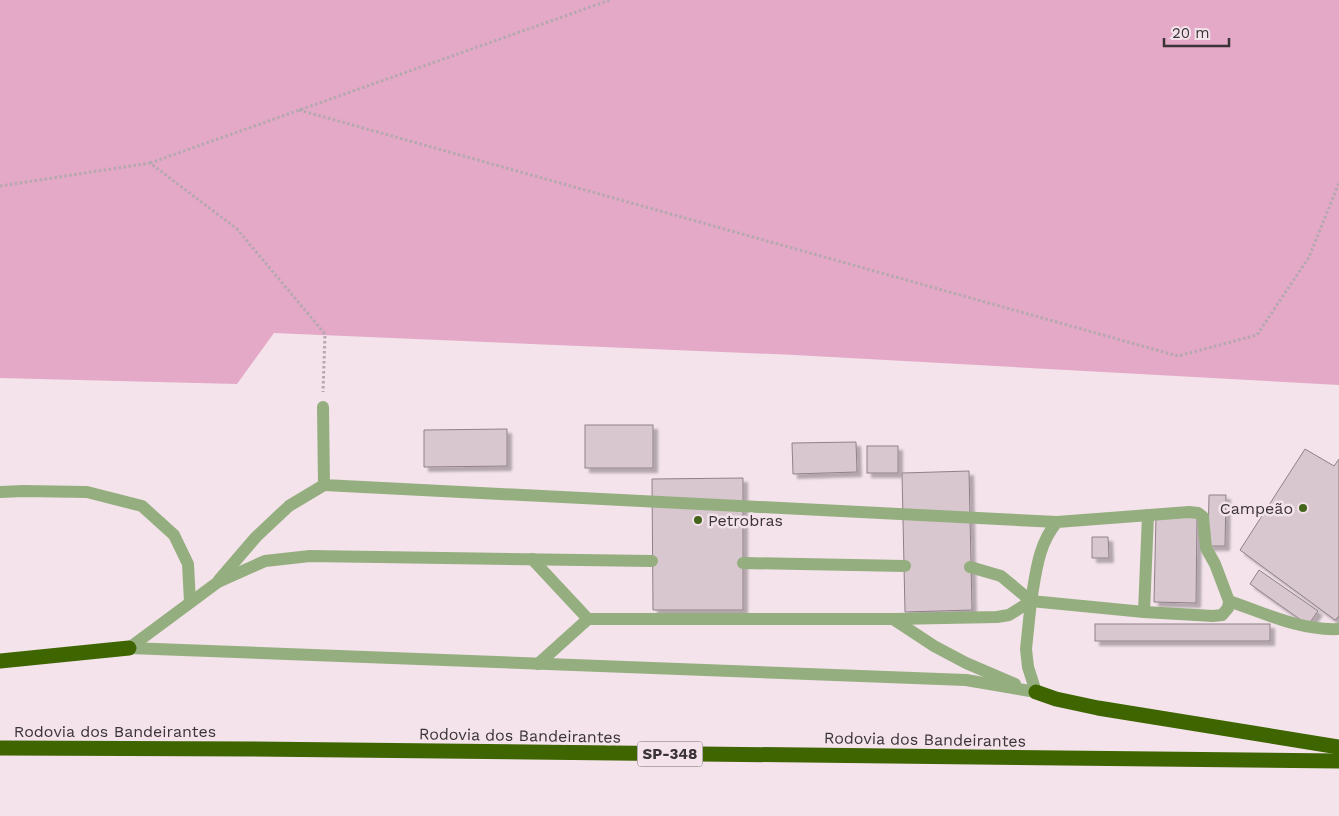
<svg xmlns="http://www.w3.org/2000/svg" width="1339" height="816" font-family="'Work Sans',sans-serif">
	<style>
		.green { fill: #e3a9c7 }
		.building { fill: #d8c7cf; stroke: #908188; filter: url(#shadow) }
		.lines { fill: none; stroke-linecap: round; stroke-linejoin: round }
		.path { stroke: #b5a8ae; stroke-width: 3; stroke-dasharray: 2.5 2.5; stroke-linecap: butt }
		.service { stroke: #95ae7f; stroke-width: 12 }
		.motorway { stroke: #3e6500; stroke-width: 15 }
		.poi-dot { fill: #44651c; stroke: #f4e3eb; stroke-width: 2 }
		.labels { text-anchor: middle; stroke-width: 5; stroke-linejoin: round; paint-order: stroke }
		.shield { fill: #f4e3eb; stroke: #72686d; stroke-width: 1 }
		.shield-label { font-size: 15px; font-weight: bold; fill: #3a3437 }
		.poi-label { font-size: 16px; fill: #3a3437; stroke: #f4e3eb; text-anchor: end }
		.street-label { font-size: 16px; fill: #3a3437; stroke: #f4e3eb }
	</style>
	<defs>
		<filter id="shadow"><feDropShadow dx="4.5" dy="4.5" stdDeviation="1" flood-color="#0004"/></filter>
	</defs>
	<rect width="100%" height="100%" fill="#f4e3eb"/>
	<!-- green -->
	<polygon class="green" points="0,0 1339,0 1339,385 795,355 274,333 237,384 0,378"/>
	<!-- building -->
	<g class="building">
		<rect x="585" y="425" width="68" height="43"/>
		<polygon points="507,429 507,466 424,467 424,430"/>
		<polygon points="856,442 857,472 793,474 792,443"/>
		<rect x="867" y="446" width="31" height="27"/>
		<polygon points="1305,449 1334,466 1339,459 1339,616 1335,620 1240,550"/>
		<polygon points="969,471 972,610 905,612 902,473"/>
		<polygon points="743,478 743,610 653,610 652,479"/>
		<polygon points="1209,495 1226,495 1225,546 1208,546"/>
		<polygon points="1156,516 1197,516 1196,603 1154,602"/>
		<polygon points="1092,537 1108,537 1109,558 1092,558"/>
		<polygon points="1259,570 1318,611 1308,625 1250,584"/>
		<rect x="1095" y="624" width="175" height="17"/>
	</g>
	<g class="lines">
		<!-- path -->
		<g class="path">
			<polyline points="299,110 1178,356 1257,335 1309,257 1339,183"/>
			<polyline points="150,163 610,0"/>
			<polyline points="0,186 150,163 237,229 325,334 323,392"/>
		</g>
		<!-- service -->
		<g class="service">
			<polyline points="323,407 324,485 1057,522"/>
			<polyline points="0,492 24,491 87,492 142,506 174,535 188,564 190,602"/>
			<path d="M532 559 588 619H893L997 617 1009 615 1031 601 1144 612 1213 616 1222 615 1228 608 1229 601 1215 564 1206 548 1203 517 1198 513 1189 512 1057 522C1038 544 1036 573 1031 601"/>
			<polyline points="743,563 905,566"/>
			<polyline points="970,567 1001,576 1031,601 1026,649 1028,667 1036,692"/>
			<polyline points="219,580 256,537 289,506 324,485"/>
			<path d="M1229 601C1264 613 1301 631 1339 629"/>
			<polyline points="1144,612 1148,515"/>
			<polyline points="893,619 934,646 966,663 1015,684"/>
			<polyline points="129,648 966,680 1036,692"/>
			<polyline points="129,648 218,582 265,561 310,556 652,561"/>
			<polyline points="538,664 588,619"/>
		</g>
		<!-- motorway -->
		<g class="motorway">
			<polyline points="0,661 129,648"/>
			<polyline points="1036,692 1056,699 1098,708 1339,747"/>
			<polyline points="0,748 254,749 1339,761"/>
		</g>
	</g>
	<!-- markers -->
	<g class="poi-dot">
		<circle cx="1303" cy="508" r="5"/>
		<circle cx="698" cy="520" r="5"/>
	</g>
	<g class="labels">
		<!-- shield labels -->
		<rect class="shield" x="637.5" y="741.5" width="65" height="25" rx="4"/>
		<g class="shield-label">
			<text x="670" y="759">SP-348</text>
		</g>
		<!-- poi labels -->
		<g class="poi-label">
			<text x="1293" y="514">Campeão</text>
			<text x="708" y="526" text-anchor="start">Petrobras</text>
		</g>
		<!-- street labels -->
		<g class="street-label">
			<text x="115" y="737">Rodovia dos Bandeirantes</text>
			<text transform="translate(520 735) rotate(1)" y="6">Rodovia dos Bandeirantes</text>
			<text transform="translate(925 739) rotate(1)" y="6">Rodovia dos Bandeirantes</text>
		</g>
	</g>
	<!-- scale -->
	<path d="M1164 38v8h65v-8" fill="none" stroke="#3a3437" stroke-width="2.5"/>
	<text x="1172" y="38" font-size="15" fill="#3a3437" stroke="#f4e3eb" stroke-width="4" paint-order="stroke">20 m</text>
</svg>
